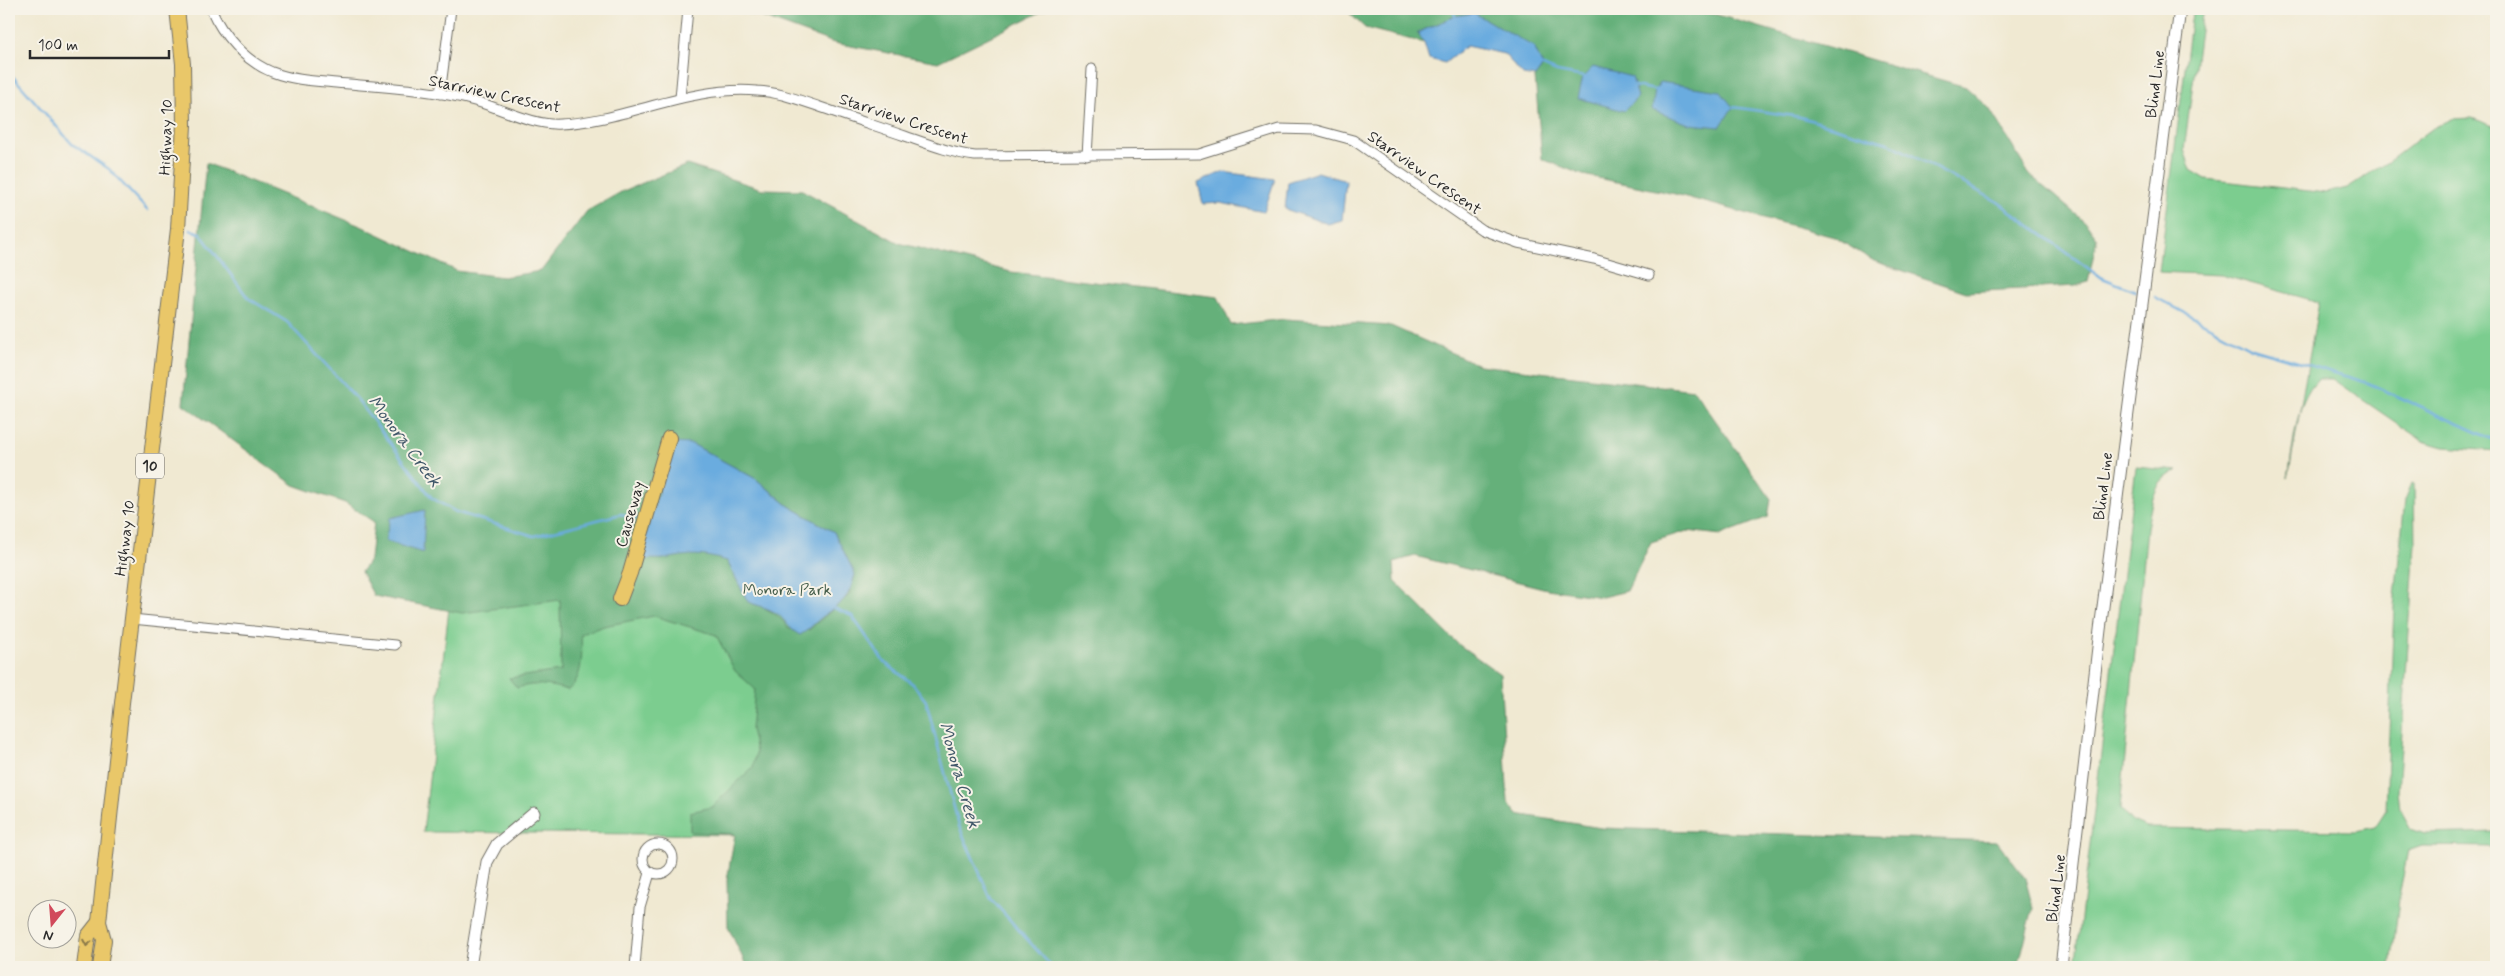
<svg xmlns="http://www.w3.org/2000/svg" width="2505" height="976" font-family="Mynerve,sans-serif">
	<style>
		.green { fill: #7ccd8f; stroke: #547c5d }
		.forest { fill: #65b07a; stroke: #486e52; fill-rule: evenodd }
		.water { fill: #6bacdf; stroke: #4b6c85 }
		.lines { fill: none; stroke-linecap: round; stroke-linejoin: round }
		.stream { stroke: #6bacdf; stroke-width: 2.5 }
		.minor-casing { stroke: #706e65; stroke-width: 11 }
		.tertiary-casing { stroke: #706e65; stroke-width: 13 }
		.trunk-casing { stroke: #706e65; stroke-width: 16 }
		.minor { stroke: #fff; stroke-width: 9 }
		.tertiary { stroke: #fff; stroke-width: 11 }
		.trunk { stroke: #e9c769; stroke-width: 14 }
		.oneway { stroke: #8a794a }
		.labels { text-anchor: middle; stroke-width: 4; stroke-linejoin: round; paint-order: stroke }
		.shield { fill: #f7f3e8; stroke: #686764; stroke-width: 1 }
		.shield-label { font-size: 15px; font-weight: bold; fill: #2b2b2b }
		.street-label { font-size: 16px; fill: #2b2b2b; stroke: #f7f3e8 }
		.park-label { font-size: 16px; fill: #435c49; stroke: #f7f3e8 }
		.water-label { font-size: 18px; font-style: italic; fill: #41586a; stroke: #f7f3e8 }
	</style>
	<rect width="100%" height="100%" fill="#f7f3e8"/>
	<filter id="ink" filterUnits="userSpaceOnUse"><feTurbulence type="fractalNoise" baseFrequency=".02" numOctaves="2"/><feDisplacementMap in="SourceGraphic" scale="10" xChannelSelector="R" yChannelSelector="G"/><feConvolveMatrix kernelMatrix="1 2 1 2 8 2 1 2 1" color-interpolation-filters="sRGB"/></filter>
	<filter id="wash" filterUnits="userSpaceOnUse"><feTurbulence type="fractalNoise" baseFrequency=".0096" numOctaves="4" result="noise"/><feDisplacementMap in="SourceGraphic" scale="20" xChannelSelector="R" yChannelSelector="G"/><feGaussianBlur stdDeviation="1.12" result="paint"/><feColorMatrix in="noise" values="0 0 0 0 0 0 0 0 0 0 0 0 0 0 0 0 0 1.4 0 .05"/><feComposite in="paint" operator="in"/></filter>
	<g filter="url(#wash)">
		<rect width="100%" height="100%" fill="#f0e9d2"/>
		<!-- green -->
		<g class="green">
			<path d="M2203 9H2205L2202 15 2184 150 2191 170 2206 179 2326 193 2347 188 2389 161 2433 128 2452 119 2472 118 2496 127V451L2444 447 2423 441 2332 379H2318C2294 402 2294 447 2288 478L2319 302 2221 275 2159 272 2192 13Z"/>
			<polygon points="480,342 1148,344 1086,838 423,832"/>
			<path d="M2136 467 2178 471C2152 480 2152 504 2147 528L2120 808 2132 822 2147 828 2356 831 2375 827 2386 810 2394 606 2405 500 2412 483 2414 484 2415 544 2398 791 2400 809 2411 829 2425 834 2496 832V847L2422 846 2408 851 2400 891 2391 967H2075Z"/>
		</g>
		<!-- forest -->
		<g class="forest">
			<polygon points="725,9 1047,9 938,62 834,43 762,17"/>
			<polygon points="1345,9 1588,9 1590,12 1605,9 1697,9 1966,87 1989,108 2029,174 2087,224 2097,238 2088,282 2076,286 1966,292 1874,261 1834,237 1675,194 1583,175 1542,159 1535,77 1543,66 1474,13 1455,16 1417,33 1424,43 1365,28"/>
			<path d="M206 163 363 227 457 271 503 277 541 271 587 211 623 191 687 165 762 189 802 190 899 243 1011 272 1218 297 1231 325 1285 319 1391 326 1479 365 1694 390 1771 499 1768 517 1721 535 1687 531 1651 542 1627 591 1602 597 1547 589 1415 556 1394 562 1395 581 1458 644 1500 674 1508 802 1517 814 1601 828 1997 841 2025 878 2033 908 2018 967H747L728 927 727 880 735 834 690 832V812L712 807 753 767 756 752 751 729 755 689 735 671 716 635 654 616 604 626 581 634C582 652 584 678 568 690 549 685 536 682 517 688L509 678 561 671 560 600 462 613 374 596 361 572 370 559 374 522 345 503 294 485 183 404ZM692 444 756 479 789 506 834 532 855 575 849 595 809 630 789 629C779 613 766 608 748 602L727 561 703 554H685L662 559 646 558 638 562Z"/>
		</g>
		<!-- water -->
		<g class="water">
			<polygon points="1474,13 1534,47 1543,66 1535,77 1523,75 1504,54 1466,46 1445,63 1429,59 1424,43 1417,33 1455,16"/>
			<polygon points="1593,67 1632,77 1638,97 1624,111 1578,98 1583,77"/>
			<polygon points="1660,82 1720,91 1733,107 1720,127 1689,124 1652,110 1655,90"/>
			<polygon points="1222,172 1275,179 1264,212 1221,203 1203,204 1198,183"/>
			<polygon points="1318,172 1346,181 1342,220 1328,224 1285,209 1288,182"/>
			<path d="M673 443 692 444 756 479 789 506 834 532 855 574C847 603 843 600 822 617 814 623 809 630 800 635 791 630 789 626 782 618 774 609 759 606 748 602L727 561C699 553 692 554 664 559 653 560 647 557 637 563Z"/>
			<polygon points="425,510 423,553 385,541 390,518"/>
		</g>
		<g class="lines">
			<!-- stream -->
			<g class="stream">
				<polyline points="1453,9 1455,16"/>
				<polyline points="1543,66 1557,72 1584,77"/>
				<polyline points="9,72 72,144 109,169 147,210"/>
				<polyline points="1634,86 1655,90"/>
				<polyline points="1733,107 1800,117 1891,144 1998,202 2100,277 2135,291"/>
				<polyline points="191,230 200,233 248,298 287,322 357,399 432,498 456,512 534,536 621,514 641,520"/>
				<polyline points="2155,297 2251,348 2368,383 2496,441"/>
				<polyline points="834,608 852,616 884,662 913,684 926,701 959,826 991,899 1052,967"/>
			</g>
		</g>
	</g>
	<g filter="url(#ink)">
		<g class="lines">
			<!-- minor casing -->
			<g class="minor-casing">
				<g id="minor">
					<path d="M211 9C222 35 245 61 272 72 293 80 314 81 336 83 382 87 433 89 478 102 502 109 536 126 560 124 627 121 689 85 757 91 779 92 799 100 820 107 848 117 876 126 905 136 928 144 951 153 975 156L1199 154 1279 129 1316 130 1353 140 1482 230 1518 243 1594 259 1649 275"/>
					<polyline points="440,94 451,9"/>
					<polyline points="680,98 688,9"/>
					<polyline points="1087,156 1092,69"/>
					<polyline points="132,619 395,645"/>
					<circle cx="658" cy="859" r="15"/>
					<polyline points="635,967 640,907 650,873"/>
				</g>
			</g>
			<!-- tertiary casing -->
			<g class="tertiary-casing">
				<g id="tertiary">
					<polyline points="470,967 487,862 497,844 534,813"/>
					<polyline points="2061,967 2100,630 2180,9"/>
				</g>
			</g>
			<!-- trunk casing -->
			<g class="trunk-casing">
				<g id="trunk">
					<polyline points="620,599 630,573 669,438"/>
					<polyline points="84,967 88,936 99,922"/>
					<polyline points="100,967 104,940 99,922 122,703 178,229 184,125 183,64 177,9"/>
				</g>
			</g>
			<!-- minor -->
			<use href="#minor" class="minor"/>
			<!-- tertiary -->
			<use href="#tertiary" class="tertiary"/>
			<!-- trunk -->
			<use href="#trunk" class="trunk"/>
		</g>
		<!-- one-way arrows -->
		<defs><path id="oneway-chevron" d="M-2-3.5L2.5 0L-2 3.5" fill="none" stroke-width="1.6" stroke-linecap="round" stroke-linejoin="round" transform="scale(1.25)"/></defs>
		<use class="oneway" href="#oneway-chevron" transform="translate(87 943) rotate(101)"/>
	</g>
	<g class="labels">
		<!-- shield labels -->
		<rect class="shield" x="136" y="453.5" width="28" height="25" rx="4"/>
		<g class="shield-label">
			<text x="150" y="471">10</text>
		</g>
		<!-- street labels -->
		<g class="street-label">
			<text transform="translate(2154 84) rotate(-83)" y="6">Blind Line</text>
			<text transform="translate(495 93) rotate(12)" y="6">Starrview Crescent</text>
			<text transform="translate(904 118) rotate(18)" y="6">Starrview Crescent</text>
			<text transform="translate(165 137) rotate(-88)" y="6">Highway 10</text>
			<text transform="translate(1425 172) rotate(35)" y="6">Starrview Crescent</text>
			<text transform="translate(2102 486) rotate(-83)" y="6">Blind Line</text>
			<text transform="translate(629 514) rotate(-74)" y="6">Causeway</text>
			<text transform="translate(124 538) rotate(-83)" y="6">Highway 10</text>
			<text transform="translate(2055 888) rotate(-83)" y="6">Blind Line</text>
		</g>
		<!-- park labels -->
		<g class="park-label">
			<text x="787" y="595">Monora Park</text>
		</g>
		<!-- water labels -->
		<g class="water-label">
			<text transform="translate(405 441) rotate(53)" y="6">Monora Creek</text>
			<text transform="translate(960 775) rotate(74)" y="6">Monora Creek</text>
		</g>
	</g>
	<!-- margin -->
	<rect width="2505" height="976" fill="none" stroke="#f7f3e8" stroke-width="30"/>
	<!-- north arrow -->
	<g transform="translate(52 924) rotate(197)"><circle r="24" fill="#f7f3e8" stroke="#a5a39c"/>
	<path d="M0-4L9 19L0 12L-9 19Z" fill="#d1495b"/>
	<text y="-8" font-size="14" font-weight="bold" text-anchor="middle" fill="#2b2b2b">N</text>
	</g>
	<!-- scale -->
	<path d="M30 50v8h139v-8" fill="none" stroke="#2b2b2b" stroke-width="2.5"/>
	<text x="38" y="50" font-size="15" fill="#2b2b2b" stroke="#f7f3e8" stroke-width="4" paint-order="stroke">100 m</text>
</svg>
